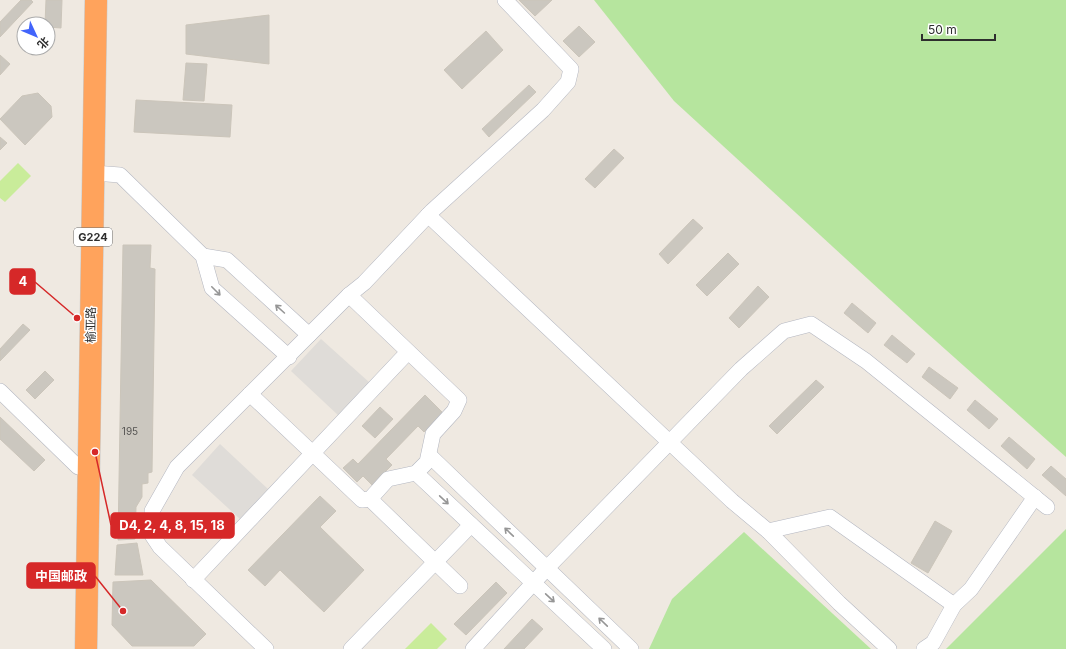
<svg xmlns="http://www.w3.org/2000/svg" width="1066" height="649" font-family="Inter,'Noto Sans SC',sans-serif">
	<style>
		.green { fill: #b6e59e }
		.pitch { fill: #c9ec9a }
		.plaza { fill: #dfdcd8 }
		.building { fill: #cbc7bf; stroke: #cbc5ba }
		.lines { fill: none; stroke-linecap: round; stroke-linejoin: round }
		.minor-casing { stroke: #b4b7c1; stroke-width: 16 }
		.highway-casing { stroke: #c9c9c9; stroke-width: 23 }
		.minor { stroke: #fff; stroke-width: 15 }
		.highway { stroke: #ffa35c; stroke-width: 22 }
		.oneway { stroke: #969696 }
		.labels { text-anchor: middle; stroke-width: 3; stroke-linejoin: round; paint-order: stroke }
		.number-label { font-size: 10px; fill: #555452 }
		.shield { fill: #fff; stroke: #6d6d6d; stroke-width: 1 }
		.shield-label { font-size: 11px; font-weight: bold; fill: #2e2e2e }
		.street-label { font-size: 12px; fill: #2e2e2e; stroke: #fff }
		.leader { fill: none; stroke: #d62828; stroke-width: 1.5 }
		.callout-dot { fill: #d62828; stroke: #fff; stroke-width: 1.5 }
		.callout { fill: #d62828; stroke: #d62828; stroke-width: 1.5 }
		.callout-label { font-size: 13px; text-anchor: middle; font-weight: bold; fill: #fff }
	</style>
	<rect width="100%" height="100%" fill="#efe9e1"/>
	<!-- green -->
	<g class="green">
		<polygon points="594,0 1066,0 1066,457 918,325 674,101"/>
		<polygon points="1066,529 1066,649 946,649"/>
		<polygon points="744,532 871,649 649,649 672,599"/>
	</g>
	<!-- pitch -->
	<g class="pitch">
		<polygon points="18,163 31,176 5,202 0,198 0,181"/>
		<polygon points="431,623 447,639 437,649 405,649"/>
	</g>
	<!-- plaza -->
	<g class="plaza">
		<polygon points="321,339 370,383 339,416 291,371"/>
		<polygon points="220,444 268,489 240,519 192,475"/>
	</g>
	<!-- building -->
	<g class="building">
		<polygon points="21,0 31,0 33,2 0,37 0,22"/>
		<polygon points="46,0 62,0 61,28 48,27 48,24 45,24"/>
		<polygon points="519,0 552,0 535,16"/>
		<polygon points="269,15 269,64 186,54 186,25"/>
		<polygon points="579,26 595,42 579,57 563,41"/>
		<polygon points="486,31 503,50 462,89 444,70"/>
		<polygon points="0,55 10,64 0,75"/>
		<polygon points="186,63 207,64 204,101 183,100"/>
		<polygon points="529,85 536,92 489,137 482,129"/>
		<polygon points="38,93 51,106 52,117 25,145 0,119 22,96"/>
		<polygon points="136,100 232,105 230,137 134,132"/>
		<polygon points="0,137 7,143 0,150"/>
		<polygon points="614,149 624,158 595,188 585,179"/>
		<polygon points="693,219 703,228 668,264 659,254"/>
		<polygon points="123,245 151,245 150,268 155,269 152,472 148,473 148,483 142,484 142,497 136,507 135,539 118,540"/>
		<polygon points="728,253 739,264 707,296 696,285"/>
		<polygon points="758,286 769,297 739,328 729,318"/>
		<polygon points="852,303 876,323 868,333 844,313"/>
		<polygon points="23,324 30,330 0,361 0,349"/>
		<polygon points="892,335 915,354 907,363 884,345"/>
		<polygon points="929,367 958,388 950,399 922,377"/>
		<polygon points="45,371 54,380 35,399 26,390"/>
		<polygon points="816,380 824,387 777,434 769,426"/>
		<polygon points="425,395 443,413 424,432 418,426 386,459 392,465 372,485 363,476 357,482 343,468 353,459 358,464"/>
		<polygon points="975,400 998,419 989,429 967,410"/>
		<polygon points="380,407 393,419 375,438 362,426"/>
		<polygon points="0,417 45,460 34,471 0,439"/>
		<polygon points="1009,437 1035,459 1027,469 1001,446"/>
		<polygon points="1051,466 1066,479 1066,496 1042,475"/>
		<polygon points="320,496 336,511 320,527 364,570 324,612 280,570 265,586 248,570"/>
		<polygon points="935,521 952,531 928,573 911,563"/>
		<polygon points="137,543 143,575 115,575 117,545"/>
		<polygon points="151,580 206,634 194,646 132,646 112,625 113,582"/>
		<polygon points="496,582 507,593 466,635 454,624"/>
		<polygon points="532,619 543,629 524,649 504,649"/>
	</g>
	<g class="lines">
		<!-- minor casing -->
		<g class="minor-casing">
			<g id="minor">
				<polyline points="94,173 120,175 203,256 212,288 289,357"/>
				<polyline points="428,215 732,501 768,531 830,517 954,605 971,589 1035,497"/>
				<polyline points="203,256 227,260 309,335"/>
				<polyline points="0,391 78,467"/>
				<polyline points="250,394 362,500 370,499 388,479 416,473 427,462 433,434 454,411 459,400 349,295"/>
				<polyline points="429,455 631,649"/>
				<polyline points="416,473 604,649"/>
				<polyline points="370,499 460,586"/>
				<polyline points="768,531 839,603 889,649"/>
				<polyline points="193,580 408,352"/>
				<polyline points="266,649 160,547 152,535 152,511 177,467 349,295 364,283 432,211 543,110 568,82 571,69 505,0"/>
				<polyline points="351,649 471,525"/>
				<polyline points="473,649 547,568 741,369 784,331 811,324 866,361 1047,507"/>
				<polyline points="924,649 933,643 954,605"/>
			</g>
		</g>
		<!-- highway casing -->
		<g class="highway-casing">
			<polyline id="highway" points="86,649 96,0"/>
		</g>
		<!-- minor -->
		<use href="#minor" class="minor"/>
		<!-- highway -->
		<use href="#highway" class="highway"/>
	</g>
	<!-- one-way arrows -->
	<defs><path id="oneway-shaft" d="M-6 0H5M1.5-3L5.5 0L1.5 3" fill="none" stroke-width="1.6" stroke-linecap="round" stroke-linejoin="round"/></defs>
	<g class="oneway">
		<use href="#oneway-shaft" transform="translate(216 291) rotate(45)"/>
		<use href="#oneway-shaft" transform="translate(280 309) rotate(-138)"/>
		<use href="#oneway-shaft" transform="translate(444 500) rotate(43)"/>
		<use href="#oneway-shaft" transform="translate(509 532) rotate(-136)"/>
		<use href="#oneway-shaft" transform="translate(550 598) rotate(43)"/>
		<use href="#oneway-shaft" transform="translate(603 622) rotate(-136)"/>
	</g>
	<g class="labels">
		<!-- number labels -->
		<g class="number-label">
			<text x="130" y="435">195</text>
		</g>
		<!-- shield labels -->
		<rect class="shield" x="74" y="228" width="38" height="18" rx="3"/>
		<g class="shield-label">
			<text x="93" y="241">G224</text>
		</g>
		<!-- street labels -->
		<g class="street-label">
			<text transform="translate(91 325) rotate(-89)" y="4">榆亚路</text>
		</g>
	</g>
	<!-- callouts -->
	<path class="leader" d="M77 318L35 282M95 452L111 525M123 611L95 576"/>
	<g class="callout-dot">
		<circle cx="77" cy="318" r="4"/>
		<circle cx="95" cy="452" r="4"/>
		<circle cx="123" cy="611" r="4"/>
	</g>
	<g class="callout">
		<rect x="10" y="269" width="25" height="25" rx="4"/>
		<rect x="111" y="513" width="123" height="25" rx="4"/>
		<rect x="27" y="563" width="68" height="25" rx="4"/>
	</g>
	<g class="callout-label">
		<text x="23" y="286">4</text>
		<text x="172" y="530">D4, 2, 4, 8, 15, 18</text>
		<text x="61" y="581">中国邮政</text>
	</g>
	<!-- north arrow -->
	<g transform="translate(36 36) rotate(134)"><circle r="19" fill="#ffffff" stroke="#ababab"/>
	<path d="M0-3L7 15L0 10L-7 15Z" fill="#4264fb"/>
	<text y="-6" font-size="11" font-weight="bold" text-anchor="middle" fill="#2e2e2e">北</text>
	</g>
	<!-- scale -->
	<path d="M922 34v6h73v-6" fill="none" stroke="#2e2e2e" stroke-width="2"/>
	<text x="928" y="34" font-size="12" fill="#2e2e2e" stroke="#ffffff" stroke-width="3" paint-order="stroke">50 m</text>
</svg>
